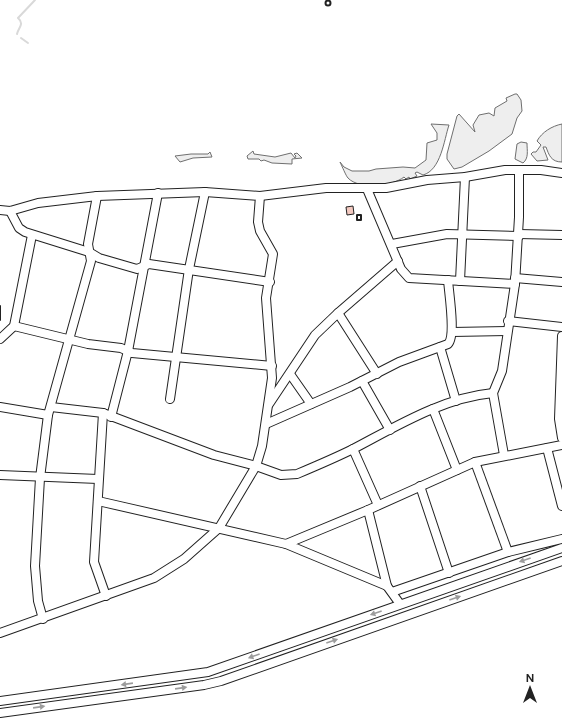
<svg xmlns="http://www.w3.org/2000/svg" width="562" height="720" font-family="Figtree,sans-serif">
	<style>
		.green { fill: #eee; stroke: #6f6f6f }
		.lines { fill: none; stroke-linecap: round; stroke-linejoin: round }
		.stream { stroke: #d9d9d9; stroke-width: 2 }
		.building { fill: #f3c9c0; stroke: #222 }
		.minor-casing { stroke: #222; stroke-width: 10 }
		.minor { stroke: #fff; stroke-width: 8 }
		.wall { stroke: #222; stroke-width: 2 }
		.oneway { fill: #9c9c9c }
	</style>
	<rect width="100%" height="100%" fill="#fff"/>
	<!-- green -->
	<g class="green">
		<polygon points="515,94 517,94 521,100 522,111 517,118 512,134 489,151 462,167 454,169 447,159 447,154 457,116 459,114 475,132 473,125 479,115 489,113 494,116 495,108 507,101 506,98"/>
		<path d="M431 124 449 125C444 140 441 170 423 175L417 172 415 173 417 176 410 179 409 177 406 179 404 177C393 186 359 190 348 178 346 176 342 166 340 162L344 167 352 171H369L376 169 403 167 415 168 426 160 427 143 437 140V133Z"/>
		<path d="M562 124V162C551 162 549 155 546 147H543L548 160 537 161 531 154 533 152H536L541 145 537 141C542 132 552 126 562 124Z"/>
		<path d="M521 142 527 143C527 151 529 158 523 163L515 159 517 144Z"/>
		<polygon points="253,151 254,154 275,157 291,153 295,158 296,156 294,154 297,153 302,158 292,159 292,164 272,163 264,160 261,161 259,159 248,159 247,156"/>
		<polygon points="210,152 212,157 193,158 180,162 175,156 191,154 208,154"/>
	</g>
	<g class="lines">
		<!-- stream -->
		<g class="stream">
			<path d="M17 34C18 28 25 24 18 18L35 0"/>
			<polyline points="21,38 28,43"/>
		</g>
	</g>
	<!-- building -->
	<polygon class="building" points="353,206 354,214 347,215 346,207"/>
	<g class="lines">
		<!-- minor casing -->
		<g class="minor-casing">
			<g id="minor">
				<polyline points="367,189 401,269 409,278 515,284"/>
				<polyline points="0,210 10,211 38,203 97,196 205,192 260,196 326,188 386,188 427,180 465,177 505,170 541,170 562,173"/>
				<polyline points="10,211 19,228 25,232 89,252 99,258 137,269 149,264 270,282"/>
				<polyline points="519,234 562,235"/>
				<polyline points="392,244 447,234 519,236"/>
				<polyline points="515,278 562,282"/>
				<polyline points="460,281 465,177"/>
				<polyline points="338,313 398,261"/>
				<polyline points="508,321 562,327"/>
				<polyline points="14,326 88,344 121,348 132,353 272,366"/>
				<polyline points="452,332 507,331"/>
				<polyline points="562,336 559,419 562,438"/>
				<polyline points="0,339 14,326 32,235"/>
				<polyline points="440,347 456,401"/>
				<polyline points="290,374 311,404"/>
				<polyline points="362,381 390,430"/>
				<polyline points="170,399 189,269 205,192"/>
				<polyline points="269,404 315,335 338,313 377,374"/>
				<polyline points="0,407 48,415"/>
				<path d="M51 407 103 413 214 455 256 466 281 475 297 474C316 466 335 458 353 449 397 426 442 398 493 393"/>
				<polyline points="433,409 457,470"/>
				<polyline points="103,413 94,562 106,596"/>
				<polyline points="111,417 128,351 158,193"/>
				<path d="M266 424 350 387 399 362 448 344C456 336 449 294 448 280"/>
				<polyline points="547,448 562,506"/>
				<polyline points="353,449 378,505"/>
				<polyline points="504,455 493,393 502,371 515,284 519,217 519,170"/>
				<polyline points="475,462 508,552"/>
				<polyline points="0,475 98,479"/>
				<polyline points="420,486 449,573"/>
				<polyline points="98,501 286,544"/>
				<polyline points="368,510 387,586"/>
				<polyline points="392,592 508,552 562,539"/>
				<polyline points="400,604 387,586 286,544 368,510 475,462 562,445"/>
				<polyline points="43,619 38,601 35,566 40,478 48,415 91,261 88,244 97,196"/>
				<polyline points="0,633 154,578 184,559 219,528 256,466 262,446 272,378 266,298 273,254 260,231 258,222 260,196"/>
				<polyline points="0,701 208,672 562,548"/>
				<polyline points="0,713 204,685 221,681 562,561"/>
			</g>
		</g>
		<!-- minor -->
		<use href="#minor" class="minor"/>
		<!-- wall -->
		<g class="wall">
			<circle cx="328" cy="3" r="2.5"/>
			<rect x="357" y="215" width="4" height="5"/>
			<polyline points="0,320 0,306"/>
		</g>
	</g>
	<!-- one-way arrows -->
	<defs><path id="oneway-solid" d="M-6-.8H1V-3.2L6.5 0L1 3.2V.8H-6Z"/></defs>
	<g class="oneway">
		<use href="#oneway-solid" transform="translate(525 560) rotate(161)"/>
		<use href="#oneway-solid" transform="translate(455 598) rotate(-19)"/>
		<use href="#oneway-solid" transform="translate(376 613) rotate(161)"/>
		<use href="#oneway-solid" transform="translate(332 641) rotate(-19)"/>
		<use href="#oneway-solid" transform="translate(254 656) rotate(160)"/>
		<use href="#oneway-solid" transform="translate(127 684) rotate(172)"/>
		<use href="#oneway-solid" transform="translate(181 688) rotate(-8)"/>
		<use href="#oneway-solid" transform="translate(39 707) rotate(-8)"/>
	</g>
	<!-- north arrow -->
	<g transform="translate(530 688)" stroke="#ffffff" stroke-width="3" paint-order="stroke">
	<path d="M0-3L7 15L0 10L-7 15Z" fill="#222222"/>
	<text y="-6" font-size="11" font-weight="bold" text-anchor="middle" fill="#222222">N</text>
	</g>
</svg>
